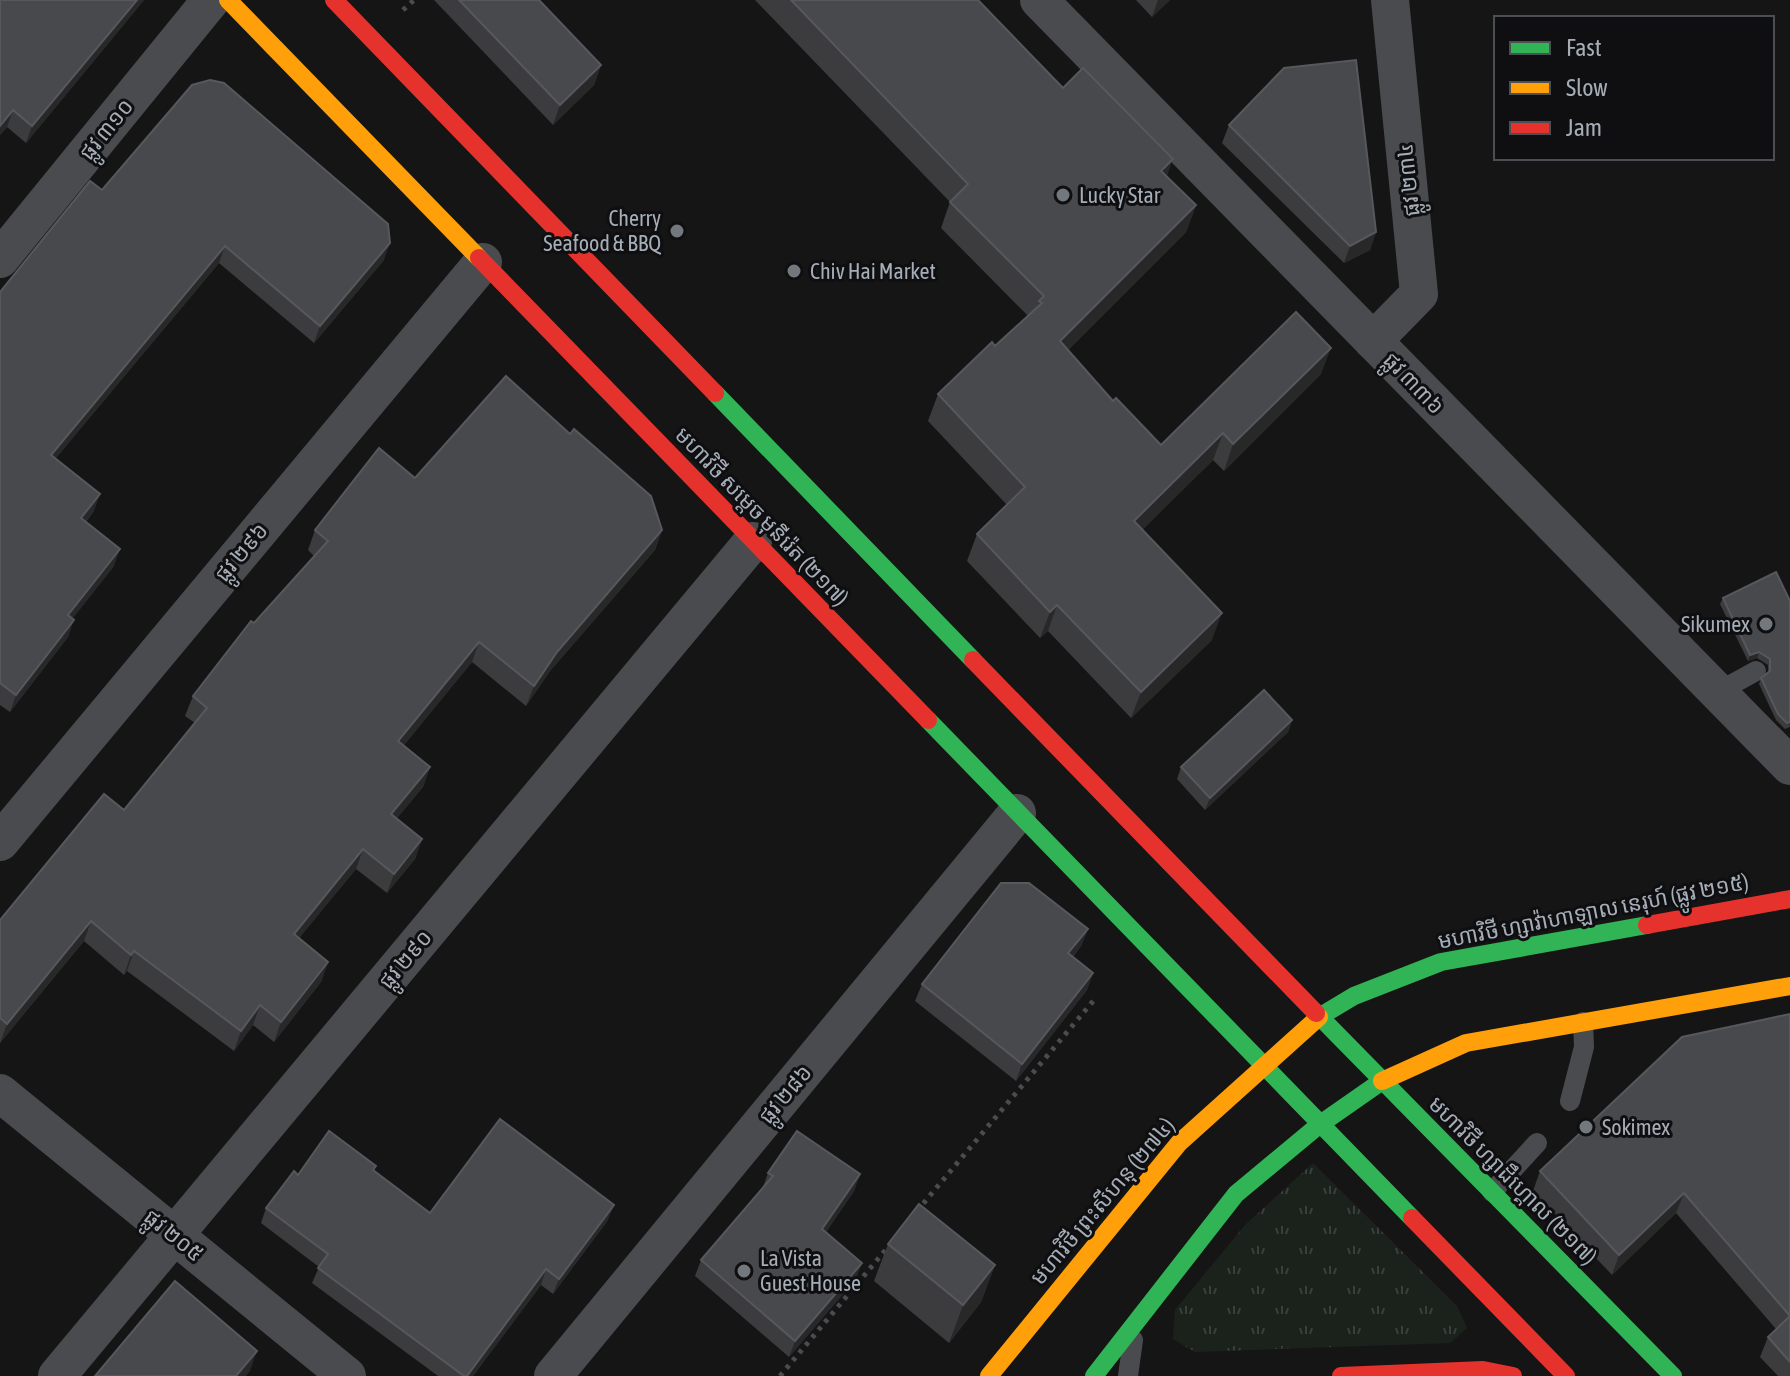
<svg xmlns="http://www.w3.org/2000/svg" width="1790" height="1376" font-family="'Asap Condensed','Noto Sans Khmer',sans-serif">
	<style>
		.grass { fill: url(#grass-tufts) }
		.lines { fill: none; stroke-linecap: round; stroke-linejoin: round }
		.path { stroke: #4b4c50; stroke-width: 5; stroke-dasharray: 4 6; stroke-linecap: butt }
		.lane { stroke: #494b4e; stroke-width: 20 }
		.street { stroke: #494b4e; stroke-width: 38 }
		.fast { stroke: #30b455; stroke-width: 18 }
		.slow { stroke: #ff9f0a; stroke-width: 18 }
		.jam { stroke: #e5322d; stroke-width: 18 }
		.wall { fill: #3c3c3f }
		.shaded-wall { fill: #282829 }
		.building { fill: #47494c; stroke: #56585d; stroke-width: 2 }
		.poi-dot { fill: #73787e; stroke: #0f0f11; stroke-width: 3 }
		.labels { text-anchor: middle; stroke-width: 6; stroke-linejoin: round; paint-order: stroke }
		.street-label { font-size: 22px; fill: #a5adb7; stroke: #0f0f11 }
		.poi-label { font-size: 22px; fill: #a5adb7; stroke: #0f0f11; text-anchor: start }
	</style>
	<defs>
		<pattern id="grass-tufts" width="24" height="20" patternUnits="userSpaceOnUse" patternTransform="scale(2)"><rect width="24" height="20" fill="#1b221b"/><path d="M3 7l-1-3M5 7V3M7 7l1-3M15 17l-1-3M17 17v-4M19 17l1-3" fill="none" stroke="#393f3a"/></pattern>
	</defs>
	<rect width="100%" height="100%" fill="#151515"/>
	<!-- grass -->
	<polygon class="grass" points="1313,1163 1457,1306 1467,1328 1450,1343 1195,1352 1173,1339 1175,1310 1245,1225"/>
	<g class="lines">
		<!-- path -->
		<g class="path">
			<polyline points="403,10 414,0"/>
			<polyline points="917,1211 1094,1000"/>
			<polyline points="780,1376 888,1247"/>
		</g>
		<!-- lane -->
		<g class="lane">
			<polyline points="1718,692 1756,671"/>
			<polyline points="1570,1101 1584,1047 1583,1022"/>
			<polyline points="1492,1192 1537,1143"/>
			<polyline points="1128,1376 1133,1340"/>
		</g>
		<!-- street -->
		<g class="street">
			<polyline points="1039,0 1790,766"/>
			<polyline points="0,259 211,0"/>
			<polyline points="1373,341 1419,294 1390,0"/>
			<polyline points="0,842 483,262"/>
			<polyline points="0,1093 347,1376"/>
			<polyline points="57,1376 753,541"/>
			<polyline points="553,1376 1017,813"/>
		</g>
		<!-- fast -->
		<g class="fast">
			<polyline points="715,393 973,660"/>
			<polyline points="928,720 1412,1218"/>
			<polyline points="1316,1013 1673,1376"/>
			<polyline points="1319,1017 1354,996 1441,962 1647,925"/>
			<polyline points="1094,1376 1236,1194 1319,1125 1382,1081"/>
		</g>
		<!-- slow -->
		<g class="slow">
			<polyline points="228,0 479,258"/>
			<polyline points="1382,1081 1466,1043 1790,986"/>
			<polyline points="989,1376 1179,1143 1319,1017"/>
		</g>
		<!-- jam -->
		<g class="jam">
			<polyline points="334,0 715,393"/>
			<polyline points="479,258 928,720"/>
			<polyline points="973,660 1316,1013"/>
			<polyline points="1647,925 1790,899"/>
			<polyline points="1412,1218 1566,1376"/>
			<polyline points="1341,1376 1483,1370 1513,1376"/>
		</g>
	</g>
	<!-- wall -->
	<g class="wall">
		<polygon points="0,0 144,0 26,143 7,127 0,135"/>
		<polygon points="434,0 539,0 601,65 594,85 553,125"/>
		<polygon points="755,0 978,0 1063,88 1167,177 1196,205 1186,232 1068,350 1113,401 1161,445 1321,374 1224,471 1213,460 1142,530 1212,640 1131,718 1048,631 1040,638 967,561 977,534 1007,505 928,421 938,394 995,346 1028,316 941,228 950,202"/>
		<polygon points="1136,0 1170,0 1152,17"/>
		<polygon points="1229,125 1376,232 1370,250 1344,263 1222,143"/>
		<polygon points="102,190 384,260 314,343 219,263 55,459 94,511 86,522 114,566 72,619 68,637 10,712 0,705 0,292"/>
		<polygon points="415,478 662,530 655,550 550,671 526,706 472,662 404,745 430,767 423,787 397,818 422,839 415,859 387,893 356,869 299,938 328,962 321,982 274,1042 253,1025 234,1051 127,971 124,975 84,941 0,1043 0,920 124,810 195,723 185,716 193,696 254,623 314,556 308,550 315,530"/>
		<polygon points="1776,572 1790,727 1785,729 1776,720 1759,684 1761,678 1768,673 1768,665 1757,658 1748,661 1720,604 1723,598"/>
		<polygon points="1292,720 1288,732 1205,810 1177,779 1181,767"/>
		<polygon points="1088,929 1081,946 1073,957 1093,973 1087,990 1016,1081 915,1001 922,984"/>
		<polygon points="1790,1014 1790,1376 1778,1376 1760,1357 1768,1337 1776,1329 1676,1213 1612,1275 1533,1191 1540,1171"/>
		<polygon points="376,1166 374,1171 430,1213 608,1220 553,1294 541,1285 473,1376 438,1376 312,1283 319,1267 261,1223 266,1208"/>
		<polygon points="768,1173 860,1174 854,1191 826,1232 856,1279 789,1357 695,1276 701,1260 763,1187"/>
		<polygon points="888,1244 995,1265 981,1302 949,1343 874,1281"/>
	</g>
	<!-- shaded-wall -->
	<g class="shaded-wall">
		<polygon points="137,0 144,0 26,143 32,126"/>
		<polygon points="1158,0 1170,0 1152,17"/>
		<polygon points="601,65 594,85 553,125 560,105"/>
		<polygon points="13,110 7,127 0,135 0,126"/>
		<polygon points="1173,159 1164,185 1161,171"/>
		<polygon points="1196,205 1186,232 1050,368 1060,341"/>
		<polygon points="1376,232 1370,250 1344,263 1350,246"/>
		<polygon points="390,243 384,260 314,343 320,326"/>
		<polygon points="225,246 219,263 44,472 51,455"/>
		<polygon points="1331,348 1321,374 1224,471 1233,444"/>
		<polygon points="1223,433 1213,460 1124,548 1134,521"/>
		<polygon points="100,494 94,511 75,535 81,518"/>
		<polygon points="662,530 655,550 550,671 526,706 534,686 557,652"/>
		<polygon points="120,549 114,566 62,632 68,615"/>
		<polygon points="1057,605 1048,631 1040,638 1050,612"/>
		<polygon points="1222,613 1212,640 1131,718 1141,692"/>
		<polygon points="74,620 68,637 10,712 16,695"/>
		<polygon points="479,642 472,662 391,761 398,741"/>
		<polygon points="1759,652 1757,658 1748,661 1750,655"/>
		<polygon points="1292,720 1288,732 1205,810 1210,798"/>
		<polygon points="430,767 423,787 384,834 391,814"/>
		<polygon points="422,839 415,859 387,893 394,874"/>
		<polygon points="363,849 356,869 287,953 294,934"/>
		<polygon points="91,921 84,941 0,1043 7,1024"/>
		<polygon points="1088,929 1081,946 1062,970 1068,953"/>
		<polygon points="134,951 127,971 124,975 131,955"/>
		<polygon points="328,962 321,982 274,1042 281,1022"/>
		<polygon points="1093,973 1087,990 1016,1081 1022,1064"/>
		<polygon points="260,1005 253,1025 234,1051 241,1031"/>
		<polygon points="860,1174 854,1191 817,1245 822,1229"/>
		<polygon points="1684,1193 1676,1213 1612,1275 1619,1255"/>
		<polygon points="614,1205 608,1220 553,1294 559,1279"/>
		<polygon points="862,1263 856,1279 789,1357 795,1341"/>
		<polygon points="995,1265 981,1302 949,1343 963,1305"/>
		<polygon points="546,1269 541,1285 473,1376 467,1376"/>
		<polygon points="257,1351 250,1371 246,1376 236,1376"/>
	</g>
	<!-- building -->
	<g class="building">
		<polygon points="0,0 137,0 32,126 13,110 0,126"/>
		<polygon points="459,0 539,0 601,65 560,105"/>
		<polygon points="791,0 978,0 1063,88 1083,68 1173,159 1161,171 1196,205 1060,341 1113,401 1116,398 1161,445 1296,312 1331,348 1233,444 1223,433 1134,521 1222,613 1141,692 1057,605 1050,612 977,534 1025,487 938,394 992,342 995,346 1042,303 1039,301 1044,296 950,202 968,184"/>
		<polygon points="1356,60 1376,232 1350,246 1229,125 1284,68"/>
		<polygon points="210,80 224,83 388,224 390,243 320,326 225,246 51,455 100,494 81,518 120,549 68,615 74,620 16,695 0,683 0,292 90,181 102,190 192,85"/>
		<polygon points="506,376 570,434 574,429 651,496 662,530 557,652 534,686 479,642 398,741 430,767 391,814 422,839 394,874 363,849 294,934 328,962 281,1022 260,1005 241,1031 134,951 131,955 91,921 7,1024 0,1018 0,920 104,794 124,810 207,708 193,696 251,621 254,623 328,541 315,530 379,448 415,478"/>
		<polygon points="1776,572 1790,601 1790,722 1787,723 1778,714 1761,678 1770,671 1770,659 1759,652 1750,655 1723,598"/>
		<polygon points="1264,690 1292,720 1210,798 1181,767"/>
		<polygon points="1001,883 1029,883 1088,929 1068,953 1093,973 1022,1064 922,984"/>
		<polygon points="1790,1014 1790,1362 1768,1337 1790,1316 1684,1193 1619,1255 1540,1171 1682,1037"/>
		<polygon points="500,1119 614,1205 559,1279 546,1269 467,1376 464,1376 318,1268 328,1254 266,1208 294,1171 298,1175 329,1131 376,1166 373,1170 430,1213"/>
		<polygon points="797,1131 860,1174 822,1229 862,1263 795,1341 701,1260 773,1176 768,1173"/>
		<polygon points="919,1204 995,1265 963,1305 888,1244"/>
		<polygon points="175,1281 257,1351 236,1376 95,1376"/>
	</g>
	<!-- markers -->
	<g class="poi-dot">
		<circle cx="1063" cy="195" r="8"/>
		<circle cx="677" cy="231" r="8"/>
		<circle cx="794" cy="271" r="8"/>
		<circle cx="1766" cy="624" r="8"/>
		<circle cx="1586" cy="1127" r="8"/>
		<circle cx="744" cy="1271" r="8"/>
	</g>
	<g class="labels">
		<!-- street labels -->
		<g class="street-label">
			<text transform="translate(106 129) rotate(-51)" y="8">ផ្លូវ ៣១០</text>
			<text transform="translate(1408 180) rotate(-96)" y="8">ផ្លូវ ២៣៤</text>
			<text transform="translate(1414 383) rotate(46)" y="8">ផ្លូវ ៣៣៦</text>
			<text transform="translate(762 516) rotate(46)" y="8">មហាវិថី សម្តេច មុនីរ៉េត (២១៧)</text>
			<text transform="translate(241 552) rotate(-50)" y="8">ផ្លូវ ២៩៦</text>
			<text transform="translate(1593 911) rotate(-11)" y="8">មហាវិថី ហ្សាវ៉ាហាឡាល នេរុហ៍ (ផ្លូវ ២១៥)</text>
			<text transform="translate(405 959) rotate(-50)" y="8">ផ្លូវ ២៩០</text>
			<text transform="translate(785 1094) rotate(-50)" y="8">ផ្លូវ ២៨៦</text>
			<text transform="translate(1513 1180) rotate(45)" y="8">មហាវិថី ហ្សាដឹហ្គោល (២១៧)</text>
			<text transform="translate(1102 1201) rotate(-50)" y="8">មហាវិថី ព្រះសីហនុ (២៧៤)</text>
			<text transform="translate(174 1235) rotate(39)" y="8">ផ្លូវ ២០៥</text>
		</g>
		<!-- poi labels -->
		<g class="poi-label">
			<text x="1079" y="203">Lucky Star</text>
			<text x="661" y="226" text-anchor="end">Cherry<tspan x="661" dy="25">Seafood &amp; BBQ</tspan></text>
			<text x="810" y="279">Chiv Hai Market</text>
			<text x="1750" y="632" text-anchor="end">Sikumex</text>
			<text x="1602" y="1135">Sokimex</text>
			<text x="760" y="1266">La Vista<tspan x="760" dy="25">Guest House</tspan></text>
		</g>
	</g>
	<!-- legend -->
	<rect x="1494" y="16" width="280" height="144" fill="#0f0f11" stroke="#4b4e53" stroke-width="2"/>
	<rect x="1510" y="42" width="40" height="12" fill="#30b455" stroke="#4b4e53" stroke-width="2"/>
	<text x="1566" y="56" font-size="24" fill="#a5adb7">Fast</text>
	<rect x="1510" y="82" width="40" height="12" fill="#ff9f0a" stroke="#4b4e53" stroke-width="2"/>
	<text x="1566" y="96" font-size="24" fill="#a5adb7">Slow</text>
	<rect x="1510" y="122" width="40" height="12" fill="#e5322d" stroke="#4b4e53" stroke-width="2"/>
	<text x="1566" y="136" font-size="24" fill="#a5adb7">Jam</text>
</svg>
